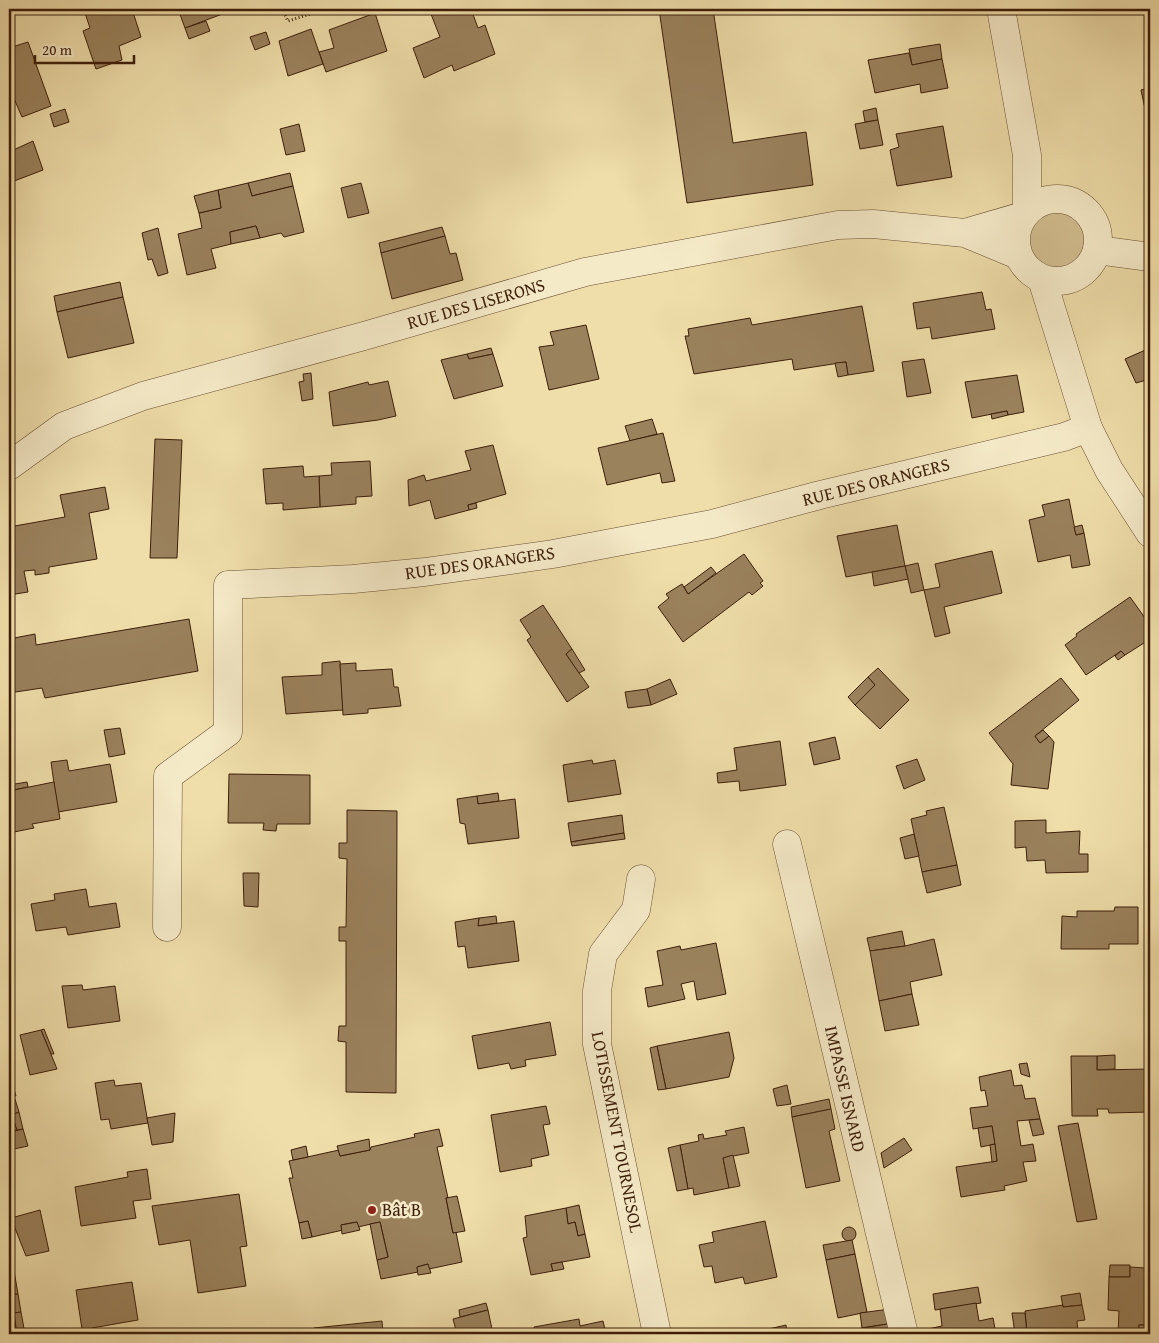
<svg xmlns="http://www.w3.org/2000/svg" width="1159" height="1343" font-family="'Gentium Book Plus',serif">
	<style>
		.green { fill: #d1bd8f; stroke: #876e4c }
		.building { fill: #9a825d; stroke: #3d1e0a }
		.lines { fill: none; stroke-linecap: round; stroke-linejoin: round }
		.minor-casing { stroke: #6a4e32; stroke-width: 29 }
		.tertiary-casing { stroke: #6a4e32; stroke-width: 29 }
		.path { stroke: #3d1e0a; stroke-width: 3; stroke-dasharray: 1 2.5; stroke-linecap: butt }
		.minor { stroke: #f5eac8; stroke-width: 28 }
		.tertiary { stroke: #f5eac8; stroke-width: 28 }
		.poi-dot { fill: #8f2418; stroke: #f5eac8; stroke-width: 2 }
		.labels { text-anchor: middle; stroke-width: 5; stroke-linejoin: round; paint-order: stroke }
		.street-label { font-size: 18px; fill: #3d1e0a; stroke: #f5eac8 }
		.poi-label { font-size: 18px; fill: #3d1e0a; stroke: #f5eac8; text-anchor: start }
	</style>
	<rect width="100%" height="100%" fill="#efdeaa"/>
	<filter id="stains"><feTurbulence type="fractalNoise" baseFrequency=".004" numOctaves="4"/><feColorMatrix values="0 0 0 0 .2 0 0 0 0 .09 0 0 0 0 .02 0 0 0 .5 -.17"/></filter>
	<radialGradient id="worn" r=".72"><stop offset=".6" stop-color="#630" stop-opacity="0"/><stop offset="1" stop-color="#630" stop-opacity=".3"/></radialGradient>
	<!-- green -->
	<circle class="green" cx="1057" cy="240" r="41"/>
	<!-- building -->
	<g class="building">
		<polygon points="97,9 132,9 141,37 119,46 122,60 96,69 83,31 90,28 85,13"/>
		<polygon points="178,9 232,9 233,10 185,28"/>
		<polygon points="429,9 471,9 478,28 485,25 495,54 454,71 452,65 424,78 413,48 440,37"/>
		<polygon points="659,9 713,9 733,143 806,132 813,185 687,203"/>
		<polygon points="375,13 387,51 326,72 319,52 334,48 329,30"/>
		<polygon points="206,21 210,31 189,39 185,28"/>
		<polygon points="311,29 323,64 288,76 279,41"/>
		<polygon points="266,32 270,44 255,50 250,37"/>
		<polygon points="28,42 51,106 22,117 9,87 9,48"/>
		<polygon points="940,44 942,59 912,65 909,49"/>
		<polygon points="909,53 912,65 942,59 948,88 921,93 920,84 875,93 868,60"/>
		<polygon points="1150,88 1150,122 1148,123 1141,90"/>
		<polygon points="876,108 878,120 865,122 863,111"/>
		<polygon points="65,109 69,122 54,127 50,114"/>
		<polygon points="878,120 883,145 860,149 855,124"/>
		<polygon points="299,124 305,151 286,155 280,129"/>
		<polygon points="943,126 952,177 897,186 890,150 899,147 896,134"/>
		<polygon points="33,141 43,170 9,183 9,152"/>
		<polygon points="290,173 293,186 252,196 248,183"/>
		<polygon points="248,183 252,196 293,186 304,232 284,237 281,233 260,238 256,226 230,232 231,244 211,249 216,268 187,275 178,234 202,228 199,213 221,208 218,190"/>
		<polygon points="361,183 369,213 348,218 341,188"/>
		<polygon points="218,190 221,208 199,213 194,196"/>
		<polygon points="256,226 260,238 231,244 230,232"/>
		<polygon points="442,227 445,236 381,253 379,243"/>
		<polygon points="158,228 168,273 158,276 152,259 148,260 142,233"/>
		<polygon points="445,236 450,254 456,253 463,280 392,299 381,253"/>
		<polygon points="120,282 123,297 57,312 54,296"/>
		<polygon points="982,292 986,310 991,309 995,329 932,339 930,327 917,329 913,303"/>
		<polygon points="123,297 134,343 68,358 57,312"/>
		<polygon points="862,306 874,371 848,375 846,362 794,370 792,359 694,374 685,336 689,336 688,329 750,318 752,325"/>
		<polygon points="586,325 599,379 549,390 539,347 554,345 550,332"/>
		<polygon points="491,348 493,354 469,359 467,354"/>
		<polygon points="1150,348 1150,379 1136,383 1125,359"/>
		<polygon points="467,354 469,359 493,354 503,386 454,399 441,360"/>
		<polygon points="924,359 931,393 907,397 902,362"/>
		<polygon points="846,362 848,375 838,377 835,363"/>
		<polygon points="311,373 313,399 302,401 299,382 304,381 303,374"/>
		<polygon points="1017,375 1024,412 1008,415 1007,411 972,418 965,382"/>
		<polygon points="388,381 396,416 378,420 333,426 329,392 368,382 369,385"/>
		<polygon points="1007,411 1008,415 992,419 991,414"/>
		<polygon points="652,419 657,434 630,441 625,426"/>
		<polygon points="663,433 675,481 662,483 660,473 607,485 598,448"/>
		<polygon points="155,439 182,440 177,558 150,558"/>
		<polygon points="493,445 506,494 468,505 469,510 435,519 430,500 409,506 408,480 424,475 426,481 471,470 465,451"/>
		<polygon points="370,461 372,496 356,497 356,504 320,507 319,476 332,475 331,463"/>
		<polygon points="303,466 304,477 319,476 320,507 283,510 283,503 266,504 263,469"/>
		<polygon points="105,487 109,509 89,513 97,559 49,567 49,573 35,575 35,570 24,571 28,592 9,595 9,527 65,517 60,495"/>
		<polygon points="1069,499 1076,535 1084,533 1090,565 1072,568 1070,555 1038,562 1029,520 1045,516 1042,505"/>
		<polygon points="476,503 477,508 469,510 468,505"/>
		<polygon points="897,525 905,566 846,577 837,536"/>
		<polygon points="1082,525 1084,533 1076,535 1074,527"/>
		<polygon points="992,551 1002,593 944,607 950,633 935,637 924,590 940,587 935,564"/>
		<polygon points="744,554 763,581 760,583 763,586 752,595 749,592 683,642 658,607 669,598 666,594 682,584 688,594"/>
		<polygon points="918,563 924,590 911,593 905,566"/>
		<polygon points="905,566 908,579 874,586 872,572"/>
		<polygon points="711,567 716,573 688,594 684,587"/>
		<polygon points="1130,597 1150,625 1150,645 1148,647 1144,643 1125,655 1121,651 1086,675 1065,645 1077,636 1076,634"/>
		<polygon points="543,605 572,649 566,654 589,687 567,702 527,640 531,637 520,620"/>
		<polygon points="189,619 198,671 45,698 42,688 9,693 9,639 35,634 36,645"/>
		<polygon points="572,649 585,670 579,673 566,654"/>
		<polygon points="1121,651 1125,655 1118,660 1115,656"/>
		<polygon points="340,661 343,710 286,714 282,677 322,675 322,663"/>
		<polygon points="356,663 356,671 392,669 394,687 398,687 401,706 368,709 368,713 343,715 340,664"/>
		<polygon points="878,668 909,700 880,729 855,705 875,685 868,677"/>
		<polygon points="868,677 875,685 855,705 848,697"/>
		<polygon points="1061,678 1079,700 1035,736 1040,743 1049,736 1054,742 1048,789 1011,785 1013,764 989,733"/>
		<polygon points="670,679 677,694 651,705 647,689"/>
		<polygon points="647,689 651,705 628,708 625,692"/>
		<polygon points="120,728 125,754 109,757 104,730"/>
		<polygon points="1043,730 1049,736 1040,743 1035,736"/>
		<polygon points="835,737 840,759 814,765 809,743"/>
		<polygon points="780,741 786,785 740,791 739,781 718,783 717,773 737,770 734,748"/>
		<polygon points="917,759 925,780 904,789 896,766"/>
		<polygon points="67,760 69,771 110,764 117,802 58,812 51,762"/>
		<polygon points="592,760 593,764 615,760 621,794 568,802 563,765"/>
		<polygon points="229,774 310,775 310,824 277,824 276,831 263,830 264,823 228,823"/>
		<polygon points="27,782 28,787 9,791 9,785"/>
		<polygon points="54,782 60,819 32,824 34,828 9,833 9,791"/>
		<polygon points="498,793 499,801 478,804 477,796"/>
		<polygon points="477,796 478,804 515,799 519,838 468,844 465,824 460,823 457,799"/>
		<polygon points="944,807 957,865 922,872 911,819 927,815 926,811"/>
		<polygon points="347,810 397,811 396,1093 346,1092 346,1042 338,1041 339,1026 346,1026 346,941 339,941 339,927 346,927 347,859 339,858 339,843 347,843"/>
		<polygon points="622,815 624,833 571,842 568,823"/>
		<polygon points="1046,820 1046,833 1080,831 1079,854 1088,854 1088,872 1046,873 1045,860 1027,861 1026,847 1015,848 1015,821"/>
		<polygon points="624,833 625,839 572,846 571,842"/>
		<polygon points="914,834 919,856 905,859 900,838"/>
		<polygon points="957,865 961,885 927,893 922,872"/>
		<polygon points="243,873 259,873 258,907 244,906"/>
		<polygon points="86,889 89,907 116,903 120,927 68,935 66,927 36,931 31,904 55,900 54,894"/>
		<polygon points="1115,907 1138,907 1138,944 1109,944 1109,949 1061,949 1062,916 1077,917 1077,911 1114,911"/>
		<polygon points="496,916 497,923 478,926 479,918"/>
		<polygon points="479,918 478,926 514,921 519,961 468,968 465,946 458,947 455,922"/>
		<polygon points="902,931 905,946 870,951 867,938"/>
		<polygon points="934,939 942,975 910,982 912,994 879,1001 870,951 905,946"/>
		<polygon points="716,943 726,994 697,1000 694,981 681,984 685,999 648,1007 645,988 663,985 657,951 680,946 681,950"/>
		<polygon points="82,985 83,990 115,986 120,1021 68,1028 62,986"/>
		<polygon points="912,994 919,1025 885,1031 879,1001"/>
		<polygon points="550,1022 556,1055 525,1060 526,1066 511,1069 509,1063 478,1069 472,1036"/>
		<polygon points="44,1029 54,1054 51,1054 41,1030"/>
		<polygon points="41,1030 57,1069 30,1075 20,1035"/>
		<polygon points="729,1032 734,1058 729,1077 666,1089 657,1046"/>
		<polygon points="657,1046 666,1089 658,1090 650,1048"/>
		<polygon points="1115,1055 1115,1069 1097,1070 1097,1056"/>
		<polygon points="1071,1056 1097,1056 1097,1070 1150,1069 1150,1112 1109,1113 1108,1109 1097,1109 1098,1116 1072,1116"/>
		<polygon points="1027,1063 1030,1077 1021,1074 1019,1064"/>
		<polygon points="1011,1070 1014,1086 1022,1085 1025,1099 1035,1098 1040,1119 1017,1121 1021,1146 1033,1144 1036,1161 1023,1162 1027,1181 1004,1186 1005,1190 961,1197 956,1167 997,1161 992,1126 973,1129 970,1108 988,1106 985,1090 981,1091 979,1077"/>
		<polygon points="11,1079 16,1096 9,1097 9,1080"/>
		<polygon points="114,1080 115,1086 141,1083 148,1123 111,1129 109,1119 101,1120 95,1083"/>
		<polygon points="787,1085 791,1104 777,1106 773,1089"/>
		<polygon points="14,1096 19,1112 12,1115 17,1130 11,1132 14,1149 9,1150 9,1097"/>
		<polygon points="829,1099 831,1109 792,1117 791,1107"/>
		<polygon points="546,1106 550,1124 543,1125 549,1155 531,1159 532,1166 500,1172 491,1115"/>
		<polygon points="831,1109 835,1129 829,1131 840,1181 806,1188 792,1117"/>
		<polygon points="19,1112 23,1129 17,1130 12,1115"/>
		<polygon points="175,1113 173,1142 152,1145 147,1118"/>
		<polygon points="1040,1119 1044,1134 1033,1136 1029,1120"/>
		<polygon points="1078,1123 1097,1219 1077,1222 1058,1126"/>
		<polygon points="992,1126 995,1144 981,1147 978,1128"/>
		<polygon points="744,1127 749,1153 723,1158 729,1188 694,1195 693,1188 688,1189 680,1145 699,1141 698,1135 703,1134 704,1139 727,1135 725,1131"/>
		<polygon points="23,1129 28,1146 14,1149 11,1132"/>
		<polygon points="439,1129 443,1146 437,1147 448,1198 446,1198 453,1233 456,1232 462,1262 429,1269 428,1264 417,1267 418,1272 381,1279 377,1260 388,1257 380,1222 358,1227 357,1222 341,1225 343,1230 312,1237 308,1221 299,1223 289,1178 293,1178 289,1161 339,1150 340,1156 370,1150 371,1147 415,1137 414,1134"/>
		<polygon points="904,1138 912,1150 884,1168 881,1153"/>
		<polygon points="369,1139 370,1150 340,1156 337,1146"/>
		<polygon points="995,1144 997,1161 992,1162 990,1145"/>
		<polygon points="680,1145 688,1189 677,1191 668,1148"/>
		<polygon points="306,1146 308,1157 293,1160 291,1150"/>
		<polygon points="733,1155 740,1186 729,1188 723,1158"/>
		<polygon points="147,1169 151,1199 133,1201 136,1218 81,1226 75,1187 128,1177 127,1172"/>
		<polygon points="239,1194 247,1246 240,1247 246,1286 198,1293 190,1240 159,1245 152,1206"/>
		<polygon points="457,1196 465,1231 453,1233 446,1198"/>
		<polygon points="579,1205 585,1234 578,1236 575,1222 568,1224 566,1208"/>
		<polygon points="566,1208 568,1224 575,1222 578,1236 585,1234 590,1257 551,1264 553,1271 531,1275 523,1238 527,1237 525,1216"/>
		<polygon points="40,1210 49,1251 26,1256 11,1218"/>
		<polygon points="308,1221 312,1237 302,1239 299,1223"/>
		<polygon points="765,1221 777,1277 745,1284 743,1277 715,1283 712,1266 704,1267 699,1245 714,1242 712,1232"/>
		<polygon points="357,1222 360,1230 342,1234 341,1225"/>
		<polygon points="380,1222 388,1257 377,1260 370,1224"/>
		<circle cx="849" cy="1234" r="7"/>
		<polygon points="852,1240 855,1254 826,1260 823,1245"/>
		<polygon points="855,1254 867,1312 838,1318 826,1260"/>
		<polygon points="562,1262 564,1269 553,1271 551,1264"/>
		<polygon points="1146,1262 1150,1262 1150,1272 1145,1272"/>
		<polygon points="428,1264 431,1273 418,1275 417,1267"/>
		<polygon points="9,1265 13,1265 18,1294 11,1295 9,1287"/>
		<polygon points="1110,1265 1130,1265 1130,1277 1109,1277"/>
		<polygon points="1130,1267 1145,1268 1145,1272 1150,1272 1150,1325 1139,1325 1139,1334 1118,1334 1119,1311 1108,1310 1109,1277 1130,1277"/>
		<polygon points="132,1282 138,1320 92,1328 93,1334 64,1334 63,1331 82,1329 76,1290"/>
		<polygon points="9,1287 11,1295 18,1294 21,1312 14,1313 17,1334 9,1334"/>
		<polygon points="978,1287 981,1303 935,1310 933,1294"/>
		<polygon points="1080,1293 1082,1305 1063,1307 1061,1296"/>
		<polygon points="486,1303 488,1310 460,1317 459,1310"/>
		<polygon points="976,1303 979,1321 993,1318 996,1334 928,1334 928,1329 942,1326 940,1309"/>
		<polygon points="1063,1305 1063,1307 1082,1305 1085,1320 1077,1321 1078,1334 1027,1334 1025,1311"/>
		<polygon points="890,1309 894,1323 862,1328 860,1313"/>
		<polygon points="488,1310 493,1334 505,1331 506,1334 457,1334 453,1319"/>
		<polygon points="21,1312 25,1334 17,1334 14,1313"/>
		<polygon points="1012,1313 1025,1313 1027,1334 1015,1334"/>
		<polygon points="579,1319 580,1326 603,1321 606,1334 535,1334 534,1327"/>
		<polygon points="382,1321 383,1334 314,1334 314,1328"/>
		<polygon points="894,1323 894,1334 864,1334 862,1328"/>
		<polygon points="786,1325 787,1334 747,1334"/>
		<rect x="1139" y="1325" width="11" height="9"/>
		<polygon points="928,1329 928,1334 914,1334 913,1332"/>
	</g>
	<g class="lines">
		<!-- minor casing -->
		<g class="minor-casing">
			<g id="minor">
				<polyline points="965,233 1023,216"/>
				<polyline points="1097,250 1150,257"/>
				<polyline points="9,466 64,426 143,396 364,336 585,272 838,225 873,224 965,233 1018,255"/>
				<polyline points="787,844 904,1334"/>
				<polyline points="641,879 636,910 603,954 597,991 597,1044 657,1334"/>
				<polyline points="167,927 168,776 228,732 228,585 353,579 425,572 553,554 712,524 820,495 1064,437 1088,428"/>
			</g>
		</g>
		<!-- tertiary casing -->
		<g class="tertiary-casing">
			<g id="tertiary">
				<polyline points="1001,9 1027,155 1027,212"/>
				<circle cx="1057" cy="240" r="41"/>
				<polyline points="1042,279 1088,428 1109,470 1150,533"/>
			</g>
		</g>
		<!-- path -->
		<polyline class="path" points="282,9 288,21 326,9"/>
		<!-- minor -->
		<use href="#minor" class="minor"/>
		<!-- tertiary -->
		<use href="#tertiary" class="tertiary"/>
	</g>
	<!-- markers -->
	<circle class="poi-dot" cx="372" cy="1210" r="5"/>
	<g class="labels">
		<!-- street labels -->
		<g class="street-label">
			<text transform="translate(476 304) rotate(-16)" y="6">RUE DES LISERONS</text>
			<text transform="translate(876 482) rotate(-14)" y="6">RUE DES ORANGERS</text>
			<text transform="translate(480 563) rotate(-8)" y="6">RUE DES ORANGERS</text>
			<text transform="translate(845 1089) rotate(77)" y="6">IMPASSE ISNARD</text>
			<text transform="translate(617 1132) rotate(79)" y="6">LOTISSEMENT TOURNESOL</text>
		</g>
		<!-- poi labels -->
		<g class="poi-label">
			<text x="382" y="1216">Bât B</text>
		</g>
	</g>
	<!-- margin -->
	<rect width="1159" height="1343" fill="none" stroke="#efdeaa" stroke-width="30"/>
	<rect x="10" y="10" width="1139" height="1323" fill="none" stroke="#3d1e0a" stroke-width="2.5"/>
	<rect x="15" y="15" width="1129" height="1313" fill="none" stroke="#3d1e0a"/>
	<!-- scale -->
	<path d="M35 55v8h99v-8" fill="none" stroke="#3d1e0a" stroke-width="2.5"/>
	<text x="42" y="55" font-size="15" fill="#3d1e0a" stroke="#f5eac8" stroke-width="4" paint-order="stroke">20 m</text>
	<rect width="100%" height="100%" filter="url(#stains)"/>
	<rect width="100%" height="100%" fill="url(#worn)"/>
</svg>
